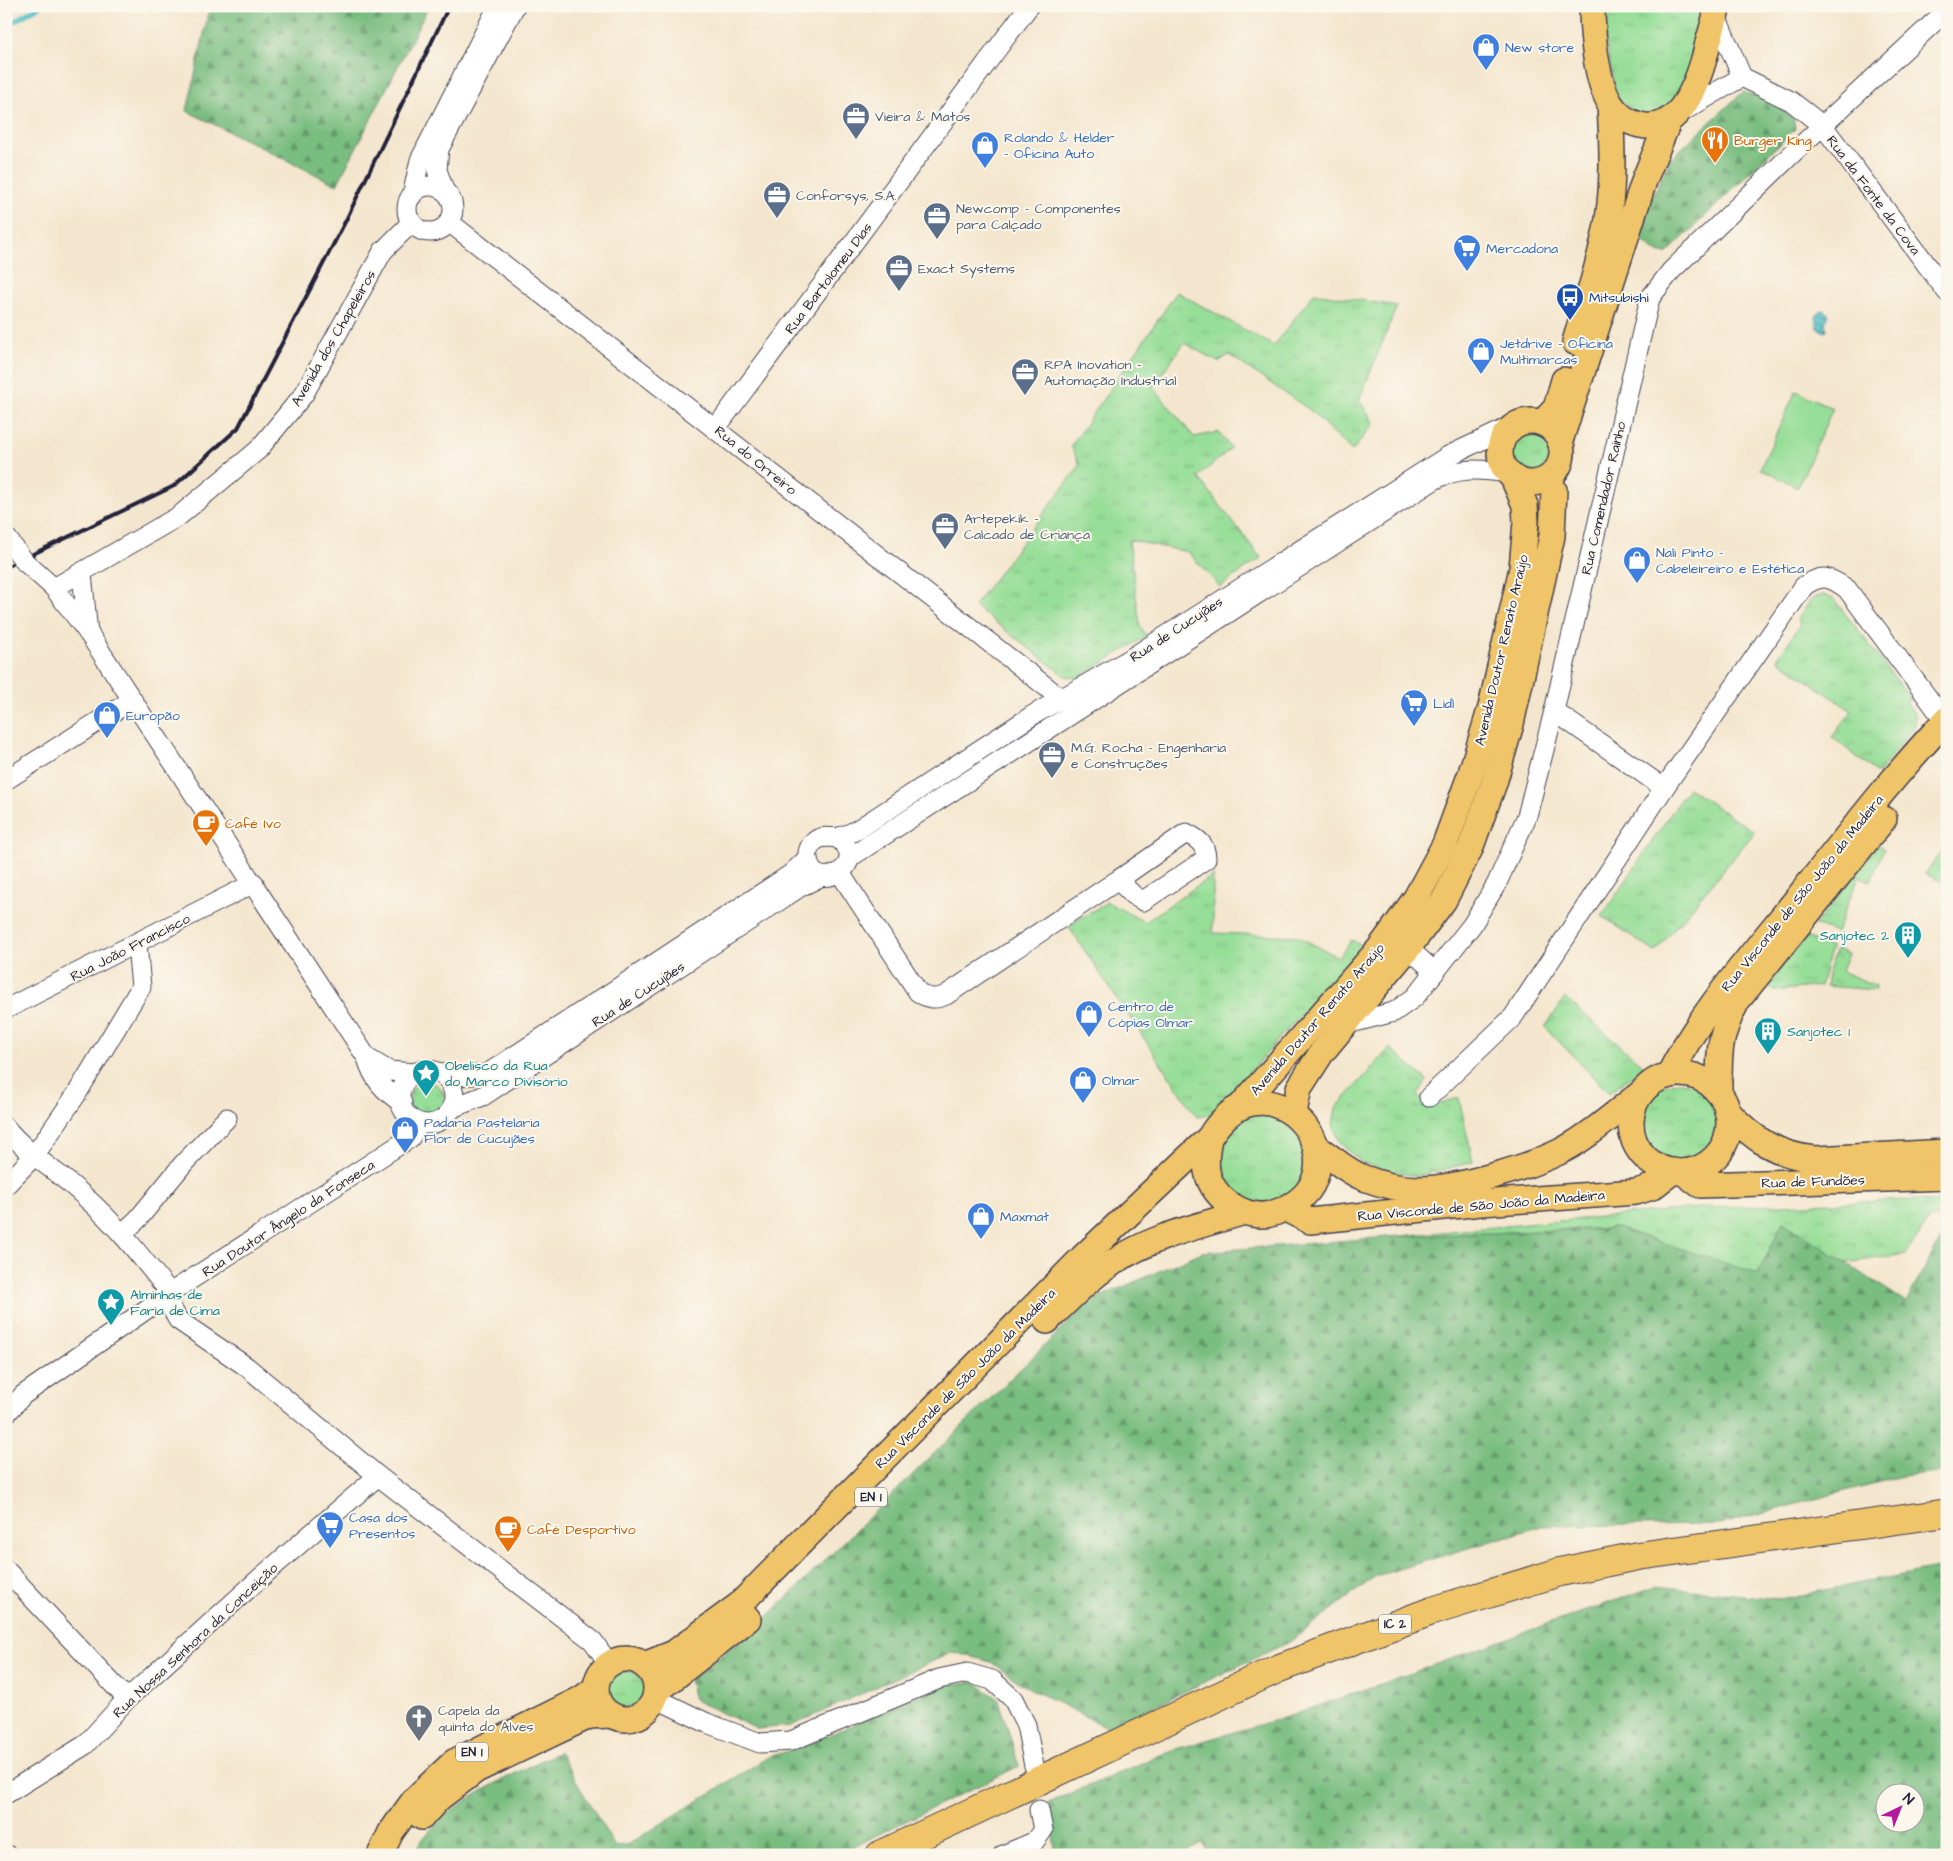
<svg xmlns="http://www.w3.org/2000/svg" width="1953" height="1861" font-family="'Architects Daughter',sans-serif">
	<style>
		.grass { fill: url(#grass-tufts); stroke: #5c806a }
		.forest { fill: url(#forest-firs); stroke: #4e705e; fill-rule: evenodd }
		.garden { fill: #97de98; stroke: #5c806a }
		.water { fill: url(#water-rules); stroke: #397080 }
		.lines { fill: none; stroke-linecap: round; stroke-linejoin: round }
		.stream { stroke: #50bec5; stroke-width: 5 }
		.minor-casing { stroke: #423f51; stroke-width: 21 }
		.major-casing { stroke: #423f51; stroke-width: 28 }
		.highway-casing { stroke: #423f51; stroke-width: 30 }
		.minor { stroke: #fff; stroke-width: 19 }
		.major { stroke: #f0c469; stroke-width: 25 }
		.highway { stroke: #f0c469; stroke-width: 28 }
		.rail { stroke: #22223b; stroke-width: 4 }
		.minor-bridge-casing { stroke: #423f51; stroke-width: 21; stroke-linecap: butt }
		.minor-bridge { stroke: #fff; stroke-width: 19 }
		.labels { text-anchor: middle; stroke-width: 4; stroke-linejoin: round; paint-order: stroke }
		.shield { fill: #fbf7ec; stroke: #636270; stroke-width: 1 }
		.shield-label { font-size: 12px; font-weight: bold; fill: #22223b }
		.shop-label { font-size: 14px; fill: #366cbe; stroke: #fbf7ec; text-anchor: start }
		.service-label { font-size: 14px; fill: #4e5e75; stroke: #fbf7ec; text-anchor: start }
		.food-label { font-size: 14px; fill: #c56008; stroke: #fbf7ec; text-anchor: start }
		.street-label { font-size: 14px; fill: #22223b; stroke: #fbf7ec }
		.transit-label { font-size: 14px; fill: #164399; stroke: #fbf7ec; text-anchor: start }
		.culture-label { font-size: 14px; fill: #0d838f; stroke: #fbf7ec; text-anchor: start }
		.worship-label { font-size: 14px; fill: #5b616d; stroke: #fbf7ec; text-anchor: start }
	</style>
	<defs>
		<pattern id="grass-tufts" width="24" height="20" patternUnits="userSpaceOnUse" patternTransform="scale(1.25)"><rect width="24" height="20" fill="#97de98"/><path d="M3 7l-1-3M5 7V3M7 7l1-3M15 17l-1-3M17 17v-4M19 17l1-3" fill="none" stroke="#82be84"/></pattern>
		<pattern id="forest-firs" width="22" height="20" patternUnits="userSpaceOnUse" patternTransform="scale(1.25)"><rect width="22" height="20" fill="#79bd80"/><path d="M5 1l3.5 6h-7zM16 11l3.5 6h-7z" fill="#63996a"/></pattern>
		<pattern id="water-rules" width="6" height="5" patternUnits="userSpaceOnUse" patternTransform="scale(1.25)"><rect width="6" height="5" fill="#50bec5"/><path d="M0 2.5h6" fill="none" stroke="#429aa1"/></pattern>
	</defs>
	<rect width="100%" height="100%" fill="#fbf7ec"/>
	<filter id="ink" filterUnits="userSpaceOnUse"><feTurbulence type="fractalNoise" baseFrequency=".02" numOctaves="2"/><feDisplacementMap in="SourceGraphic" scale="10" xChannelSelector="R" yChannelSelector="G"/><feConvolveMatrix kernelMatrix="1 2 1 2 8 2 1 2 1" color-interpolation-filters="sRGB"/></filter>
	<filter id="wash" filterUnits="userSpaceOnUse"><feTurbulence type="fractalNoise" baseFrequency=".0096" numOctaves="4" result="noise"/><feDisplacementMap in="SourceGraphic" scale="20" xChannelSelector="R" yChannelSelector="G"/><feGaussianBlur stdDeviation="1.12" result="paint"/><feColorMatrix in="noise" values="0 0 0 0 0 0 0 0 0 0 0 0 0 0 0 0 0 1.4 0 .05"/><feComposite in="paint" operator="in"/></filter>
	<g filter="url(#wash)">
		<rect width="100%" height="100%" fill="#f4e6ce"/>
		<!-- grass -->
		<g class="grass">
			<path d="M1606 6H1707C1703 23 1696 65 1689 78 1681 92 1663 118 1643 115 1633 113 1625 105 1617 99L1606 45Z"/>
			<polygon points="1177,292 1274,346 1314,293 1397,306 1359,400 1374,423 1352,451 1310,410 1229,355 1218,362 1184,343 1153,387 1194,437 1219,432 1231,448 1198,477 1261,558 1220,587 1188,552 1129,540 1140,626 1147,636 1078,678 1065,676 974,606 1080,465 1071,446"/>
			<circle cx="1531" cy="455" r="24"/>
			<polygon points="1823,595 1834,599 1911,699 1906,703 1915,714 1915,725 1878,774 1832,737 1852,711 1777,659 1800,625 1798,618 1812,598"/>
			<polygon points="1688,788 1755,832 1655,952 1602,916"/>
			<polygon points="1878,845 1884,849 1871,881 1859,876 1836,933 1815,925"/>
			<polygon points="1947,846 1947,884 1925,874"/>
			<polygon points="1213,875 1213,933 1297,936 1338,957 1352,940 1367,949 1282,1035 1214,1115 1197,1117 1068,926 1107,902 1145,922"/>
			<polygon points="1806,937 1831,947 1820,986 1774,991 1766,985"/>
			<polygon points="1836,949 1848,954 1841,971 1876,986 1875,990 1826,986 1829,968"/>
			<polygon points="1565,998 1644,1066 1609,1093 1545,1027"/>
			<polygon points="1390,1048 1427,1080 1417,1096 1432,1105 1459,1098 1473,1162 1417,1176 1392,1172 1362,1163 1339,1142 1333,1125 1336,1108"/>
			<circle cx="1680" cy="1122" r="40"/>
			<circle cx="427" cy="1100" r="18"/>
			<polygon points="1254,1113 1284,1117 1306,1142 1307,1174 1287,1199 1255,1206 1229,1193 1215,1167 1220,1138 1228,1126"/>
			<polygon points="1914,1200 1947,1202 1947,1215 1929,1219 1906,1254 1846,1263 1783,1222 1758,1275 1617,1228 1388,1237 1699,1208"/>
			<circle cx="626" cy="1689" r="18"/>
		</g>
		<!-- forest -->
		<g class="forest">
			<polygon points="210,6 429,6 337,185 187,111"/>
			<polygon points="1743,92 1773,102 1794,120 1795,129 1666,254 1654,251 1640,238 1642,220 1670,159"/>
			<polygon points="1783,1222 1906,1302 1947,1228 1947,1471 1902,1476 1721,1524 1542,1526 1376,1576 1291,1641 1108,1728 1023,1685 991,1662 953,1652 791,1726 757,1729 694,1700 689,1680 756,1628 1089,1302 1202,1252 1388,1237 1617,1228 1758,1274"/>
			<path d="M1947 1566V1855H1208L1202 1842 1184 1855H1056L1048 1803 1172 1750 1290 1716 1656 1586 1780 1599ZM1886 1794H1916V1824H1886Z"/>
			<path d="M975 1682 999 1700 1019 1766 836 1855H414C433 1807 515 1774 559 1752L615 1847 629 1844 768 1757 802 1747 943 1685Z"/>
		</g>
		<!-- garden -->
		<polygon class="garden" points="1796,391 1833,408 1798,487 1760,469"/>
		<!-- water -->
		<polygon class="water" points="1825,310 1829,315 1825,323 1827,330 1824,332 1818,328 1816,317 1819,311"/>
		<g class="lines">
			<!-- stream -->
			<polyline class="stream" points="6,26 40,6"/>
		</g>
	</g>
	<g filter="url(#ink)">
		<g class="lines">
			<!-- minor casing -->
			<g class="minor-casing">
				<g id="minor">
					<polyline points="1716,16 1742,77 1791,101 1823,126 1947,292"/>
					<polyline points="1680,113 1742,77"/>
					<circle cx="430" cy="209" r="23"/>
					<polyline points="444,190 437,170 439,149 515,6"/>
					<polyline points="412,196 420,160 498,6"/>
					<polyline points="449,222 1076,710"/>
					<polyline points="716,428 1029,6"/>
					<path d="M25 562 54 588 89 634 367 1058C373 1079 384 1091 402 1103"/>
					<polyline points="82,574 88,633"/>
					<polyline points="54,588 179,516 258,450 304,394 383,251 412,222"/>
					<polyline points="1554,711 1664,788"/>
					<polyline points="6,780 132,700"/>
					<path d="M837 838C875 863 813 898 808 859 807 853 809 846 814 842 822 834 830 839 839 837 846 836 853 832 860 828L1033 715 1128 660 1448 456 1518 423"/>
					<path d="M849 858 1434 480C1458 467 1481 469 1507 473"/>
					<path d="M840 873 918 992C928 999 935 1000 946 995L1118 880 1133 895 1143 901 1206 859C1206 844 1198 839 1186 833L1118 880"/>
					<polyline points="1408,948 1435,972"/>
					<polyline points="6,1009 254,883"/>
					<polyline points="1343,1025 1394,1012 1415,997 1472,925 1497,883 1527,816 1554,711 1650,298 1671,271 1793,153 1947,10"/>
					<polyline points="367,1058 389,1071 415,1073"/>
					<circle cx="427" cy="1097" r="27"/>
					<polyline points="440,1073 458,1076 487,1074 791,874 808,858"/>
					<path d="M1429 1097 1513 1017 1664 788 1804 586C1822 574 1829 576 1847 589L1945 721"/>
					<polyline points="452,1108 483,1096 800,887 822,876"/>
					<path d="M6 1128C28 1155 59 1172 84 1196 117 1225 143 1259 170 1293"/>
					<polyline points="6,1185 34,1156 76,1095 141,987 137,944"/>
					<polyline points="123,1233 138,1219 183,1164 227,1118"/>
					<polyline points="170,1293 171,1307 178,1320 247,1367 378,1476 593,1641 609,1664"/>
					<polyline points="6,1414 23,1395 170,1293 410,1138 420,1123"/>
					<polyline points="6,1570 127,1699"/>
					<polyline points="655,1698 707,1723 760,1743 791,1741 939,1679 967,1673 992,1680 1013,1699 1026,1725 1034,1766"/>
					<polyline points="6,1794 85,1745 127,1699 259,1579 378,1476"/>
					<polyline points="6,1854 7,1855"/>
					<polyline points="1003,1855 1034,1842 1043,1830 1039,1810"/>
				</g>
			</g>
			<!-- major casing -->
			<g class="major-casing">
				<g id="major">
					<path d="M1592 6C1592 33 1596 80 1610 103 1617 115 1627 122 1640 125 1682 136 1701 74 1708 43 1711 31 1716 19 1717 6"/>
					<path d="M1575 342C1587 301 1601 260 1608 219 1614 181 1612 142 1610 104"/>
					<circle cx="1531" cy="452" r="31"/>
					<polyline points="1542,423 1556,408 1564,380"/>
					<polyline points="1560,441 1645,178 1669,120"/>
					<circle cx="1680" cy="1123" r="49"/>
					<path d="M1669 1075C1701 1011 1751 956 1796 900 1845 839 1893 776 1947 719"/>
					<path d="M1719 1093C1719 1053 1718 1038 1737 1001L1884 819"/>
					<polyline points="1240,1107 1380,948 1416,898 1445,844 1471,773 1491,707 1522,568 1526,522 1525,505 1513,478"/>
					<path d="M1727 1111C1753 1139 1776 1155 1815 1159L1947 1152"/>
					<polyline points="1294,1113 1299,1088 1322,1052 1408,948 1444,900 1470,849 1494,783 1511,724 1552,536 1554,490 1549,478"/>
					<path d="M1316 1147C1332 1157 1346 1171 1364 1178 1382 1185 1401 1189 1420 1189 1456 1189 1526 1168 1559 1152 1585 1140 1616 1112 1640 1094"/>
					<polyline points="1683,1172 1700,1185 1947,1177"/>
					<polyline points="1286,1209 1310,1221 1481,1203 1636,1192 1652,1187 1673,1171"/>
					<path d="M1047 1321C1068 1300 1089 1278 1114 1262 1152 1236 1200 1226 1244 1212"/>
					<circle cx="626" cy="1689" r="30"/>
					<path d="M644 1665 674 1653 739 1605 1082 1258 1209 1138C1271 1037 1378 1179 1274 1213 1247 1222 1212 1199 1207 1171 1205 1159 1207 1149 1209 1138"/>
					<polyline points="656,1692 748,1619"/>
					<polyline points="422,1817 439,1798 476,1770 589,1716 611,1715"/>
					<polyline points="380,1855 391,1832 415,1799 454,1762 581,1699 596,1688"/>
				</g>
			</g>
			<!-- highway casing -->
			<g class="highway-casing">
				<polyline id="highway" points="880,1855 1277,1669 1432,1611 1560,1572 1638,1556 1947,1513"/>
			</g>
			<!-- minor -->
			<use href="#minor" class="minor"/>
			<!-- major -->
			<use href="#major" class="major"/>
			<!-- highway -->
			<use href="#highway" class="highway"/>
			<!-- rail -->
			<polyline class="rail" points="6,567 174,486 238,428 345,222 449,6"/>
			<!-- minor-bridge casing -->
			<g class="minor-bridge-casing">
				<polyline id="minor-bridge" points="6,537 25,562"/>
			</g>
			<!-- minor-bridge -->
			<use href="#minor-bridge" class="minor-bridge"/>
		</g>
	</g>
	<!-- icons -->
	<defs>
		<g id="shop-pin" transform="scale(1.4375)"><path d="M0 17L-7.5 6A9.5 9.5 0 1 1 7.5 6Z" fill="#3f7fe0" stroke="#fbf7ec"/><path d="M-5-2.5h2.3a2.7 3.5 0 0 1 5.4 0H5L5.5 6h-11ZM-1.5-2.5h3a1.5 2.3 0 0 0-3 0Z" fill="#fff"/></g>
		<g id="office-pin" transform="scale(1.4375)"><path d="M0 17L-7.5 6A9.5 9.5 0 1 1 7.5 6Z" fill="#5c6f8a" stroke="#fbf7ec"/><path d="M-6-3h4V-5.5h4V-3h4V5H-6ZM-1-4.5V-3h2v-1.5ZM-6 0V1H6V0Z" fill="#fff"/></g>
		<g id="restaurant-pin" transform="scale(1.4375)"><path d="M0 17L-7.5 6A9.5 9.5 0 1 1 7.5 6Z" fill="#e8710a" stroke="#fbf7ec"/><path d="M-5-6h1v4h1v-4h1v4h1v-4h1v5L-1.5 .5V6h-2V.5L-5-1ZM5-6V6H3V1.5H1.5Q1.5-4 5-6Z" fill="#fff"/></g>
		<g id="supermarket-pin" transform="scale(1.4375)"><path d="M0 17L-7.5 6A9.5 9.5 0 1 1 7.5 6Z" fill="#3f7fe0" stroke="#fbf7ec"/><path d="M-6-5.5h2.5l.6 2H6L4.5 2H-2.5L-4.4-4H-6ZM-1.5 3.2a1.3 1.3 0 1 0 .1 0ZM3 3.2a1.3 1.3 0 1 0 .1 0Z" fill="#fff"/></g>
		<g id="bus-pin" transform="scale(1.4375)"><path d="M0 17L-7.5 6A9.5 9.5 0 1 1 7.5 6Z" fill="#1a4fb4" stroke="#fbf7ec"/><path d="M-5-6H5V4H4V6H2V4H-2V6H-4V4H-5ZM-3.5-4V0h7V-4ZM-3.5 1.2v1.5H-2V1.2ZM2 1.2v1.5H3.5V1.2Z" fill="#fff"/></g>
		<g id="cafe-pin" transform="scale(1.4375)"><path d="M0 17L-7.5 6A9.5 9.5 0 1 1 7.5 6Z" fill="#e8710a" stroke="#fbf7ec"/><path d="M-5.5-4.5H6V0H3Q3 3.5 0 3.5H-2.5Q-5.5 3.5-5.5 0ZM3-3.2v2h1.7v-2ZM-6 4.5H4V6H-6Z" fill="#fff"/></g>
		<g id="building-pin" transform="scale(1.4375)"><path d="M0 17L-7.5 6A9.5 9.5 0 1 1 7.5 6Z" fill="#0f9aa8" stroke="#fbf7ec"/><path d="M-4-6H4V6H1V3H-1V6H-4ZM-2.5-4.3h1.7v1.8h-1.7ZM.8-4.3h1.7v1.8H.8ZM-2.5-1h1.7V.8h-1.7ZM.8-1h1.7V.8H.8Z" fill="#fff"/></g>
		<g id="sight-pin" transform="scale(1.4375)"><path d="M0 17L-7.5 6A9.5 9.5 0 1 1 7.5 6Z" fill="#0f9aa8" stroke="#fbf7ec"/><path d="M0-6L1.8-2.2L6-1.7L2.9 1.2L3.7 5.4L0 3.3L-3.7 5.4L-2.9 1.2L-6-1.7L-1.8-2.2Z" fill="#fff"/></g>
		<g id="church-pin" transform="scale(1.4375)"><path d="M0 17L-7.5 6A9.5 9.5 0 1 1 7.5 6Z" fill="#6b7280" stroke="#fbf7ec"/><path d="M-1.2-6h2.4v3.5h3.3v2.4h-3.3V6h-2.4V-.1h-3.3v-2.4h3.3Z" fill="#fff"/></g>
	</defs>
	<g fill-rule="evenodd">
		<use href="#shop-pin" x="1486" y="47"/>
		<use href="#office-pin" x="856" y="116"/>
		<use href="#restaurant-pin" x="1715" y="140"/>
		<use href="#shop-pin" x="985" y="145"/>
		<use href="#office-pin" x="777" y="195"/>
		<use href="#office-pin" x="937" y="216"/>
		<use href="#supermarket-pin" x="1467" y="248"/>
		<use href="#office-pin" x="899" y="268"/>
		<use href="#bus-pin" x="1570" y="297"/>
		<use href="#shop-pin" x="1481" y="351"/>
		<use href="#office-pin" x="1025" y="372"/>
		<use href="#office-pin" x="945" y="526"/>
		<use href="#shop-pin" x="1637" y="560"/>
		<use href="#supermarket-pin" x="1414" y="703"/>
		<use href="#shop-pin" x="107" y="715"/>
		<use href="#office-pin" x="1052" y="755"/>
		<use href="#cafe-pin" x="206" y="823"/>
		<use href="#building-pin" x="1908" y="935"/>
		<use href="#shop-pin" x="1089" y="1014"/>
		<use href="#building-pin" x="1768" y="1031"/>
		<use href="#sight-pin" x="426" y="1073"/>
		<use href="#shop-pin" x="1083" y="1080"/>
		<use href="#shop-pin" x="405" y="1130"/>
		<use href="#shop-pin" x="981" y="1216"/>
		<use href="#sight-pin" x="111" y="1302"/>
		<use href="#supermarket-pin" x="330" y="1525"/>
		<use href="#cafe-pin" x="508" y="1529"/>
		<use href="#church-pin" x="419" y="1718"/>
	</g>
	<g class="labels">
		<!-- shield labels -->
		<g class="shield">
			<rect x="855" y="1487.5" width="32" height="19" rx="4"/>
			<rect x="1379" y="1614.5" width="32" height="19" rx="4"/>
			<rect x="456" y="1742.5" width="32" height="19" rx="4"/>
		</g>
		<g class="shield-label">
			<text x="871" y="1501">EN 1</text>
			<text x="1395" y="1628">IC 2</text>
			<text x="472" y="1756">EN 1</text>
		</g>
		<!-- shop labels -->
		<g class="shop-label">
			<text x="1505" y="52">New store</text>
			<text x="1004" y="142">Rolando &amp; Helder<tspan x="1004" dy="16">- Oficina Auto</tspan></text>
			<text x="1486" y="253">Mercadona</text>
			<text x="1500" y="348">Jetdrive - Oficina<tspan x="1500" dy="16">Multimarcas</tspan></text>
			<text x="1656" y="557">Nali Pinto -<tspan x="1656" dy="16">Cabeleireiro e Estética</tspan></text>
			<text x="1433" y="708">Lidl</text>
			<text x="126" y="720">Europão</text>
			<text x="1108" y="1011">Centro de<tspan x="1108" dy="16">Cópias Olmar</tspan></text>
			<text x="1102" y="1085">Olmar</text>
			<text x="424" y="1127">Padaria Pastelaria<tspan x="424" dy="16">Flor de Cucujães</tspan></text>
			<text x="1000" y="1221">Maxmat</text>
			<text x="349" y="1522">Casa dos<tspan x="349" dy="16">Presentos</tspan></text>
		</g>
		<!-- service labels -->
		<g class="service-label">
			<text x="875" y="121">Vieira &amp; Matos</text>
			<text x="796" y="200">Conforsys, S.A.</text>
			<text x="956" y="213">Newcomp - Componentes<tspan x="956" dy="16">para Calçado</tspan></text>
			<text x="918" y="273">Exact Systems</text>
			<text x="1044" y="369">RPA Inovation -<tspan x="1044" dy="16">Automação Industrial</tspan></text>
			<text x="964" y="523">Artepekik -<tspan x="964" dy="16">Calcado de Criança</tspan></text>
			<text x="1071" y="752">M.G. Rocha - Engenharia<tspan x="1071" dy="16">e Construções</tspan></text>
		</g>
		<!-- food labels -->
		<g class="food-label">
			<text x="1734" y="145">Burger King</text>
			<text x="225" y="828">Café Ivo</text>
			<text x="527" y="1534">Café Desportivo</text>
		</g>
		<!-- street labels -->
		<g class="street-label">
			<text transform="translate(1874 195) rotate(53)" y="5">Rua da Fonte da Cova</text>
			<text transform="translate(828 278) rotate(-53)" y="5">Rua Bartolomeu Dias</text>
			<text transform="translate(333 338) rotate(-60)" y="5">Avenida dos Chapeleiros</text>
			<text transform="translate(756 460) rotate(39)" y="5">Rua do Orreiro</text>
			<text transform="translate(1603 498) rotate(-77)" y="5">Rua Comendador Rainho</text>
			<text transform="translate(1176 629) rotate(-33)" y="5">Rua de Cucujães</text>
			<text transform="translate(1501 650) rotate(-77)" y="5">Avenida Doutor Renato Araújo</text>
			<text transform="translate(1802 893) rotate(-51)" y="5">Rua Visconde de São João da Madeira</text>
			<text transform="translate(130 947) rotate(-27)" y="5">Rua João Francisco</text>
			<text transform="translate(638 994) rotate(-33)" y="5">Rua de Cucujães</text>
			<text transform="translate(1317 1019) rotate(-49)" y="5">Avenida Doutor Renato Araújo</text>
			<text transform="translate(1813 1181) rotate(-2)" y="5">Rua de Fundões</text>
			<text transform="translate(1481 1205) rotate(-5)" y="5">Rua Visconde de São João da Madeira</text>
			<text transform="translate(288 1218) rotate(-33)" y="5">Rua Doutor Ângelo da Fonseca</text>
			<text transform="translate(965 1378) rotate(-45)" y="5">Rua Visconde de São João da Madeira</text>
			<text transform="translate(195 1640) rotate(-43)" y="5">Rua Nossa Senhora da Conceição</text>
		</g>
		<!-- transit labels -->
		<g class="transit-label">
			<text x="1589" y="302">Mitsubishi</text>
		</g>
		<!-- culture labels -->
		<g class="culture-label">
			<text x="1889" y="940" text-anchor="end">Sanjotec 2</text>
			<text x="1787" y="1036">Sanjotec 1</text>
			<text x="445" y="1070">Obelisco da Rua<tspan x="445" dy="16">do Marco Divisório</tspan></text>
			<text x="130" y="1299">Alminhas de<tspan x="130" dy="16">Faria de Cima</tspan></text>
		</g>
		<!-- worship labels -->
		<g class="worship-label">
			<text x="438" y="1715">Capela da<tspan x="438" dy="16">quinta do Alves</tspan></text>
		</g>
	</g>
	<!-- margin -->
	<rect width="1953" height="1861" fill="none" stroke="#fbf7ec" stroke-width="25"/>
	<!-- north arrow -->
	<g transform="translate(1900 1808) rotate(43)"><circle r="24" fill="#fbf7ec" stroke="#a4a2a5"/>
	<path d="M0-4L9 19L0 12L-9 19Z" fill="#b5179e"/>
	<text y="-8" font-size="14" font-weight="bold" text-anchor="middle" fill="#22223b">N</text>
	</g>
</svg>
